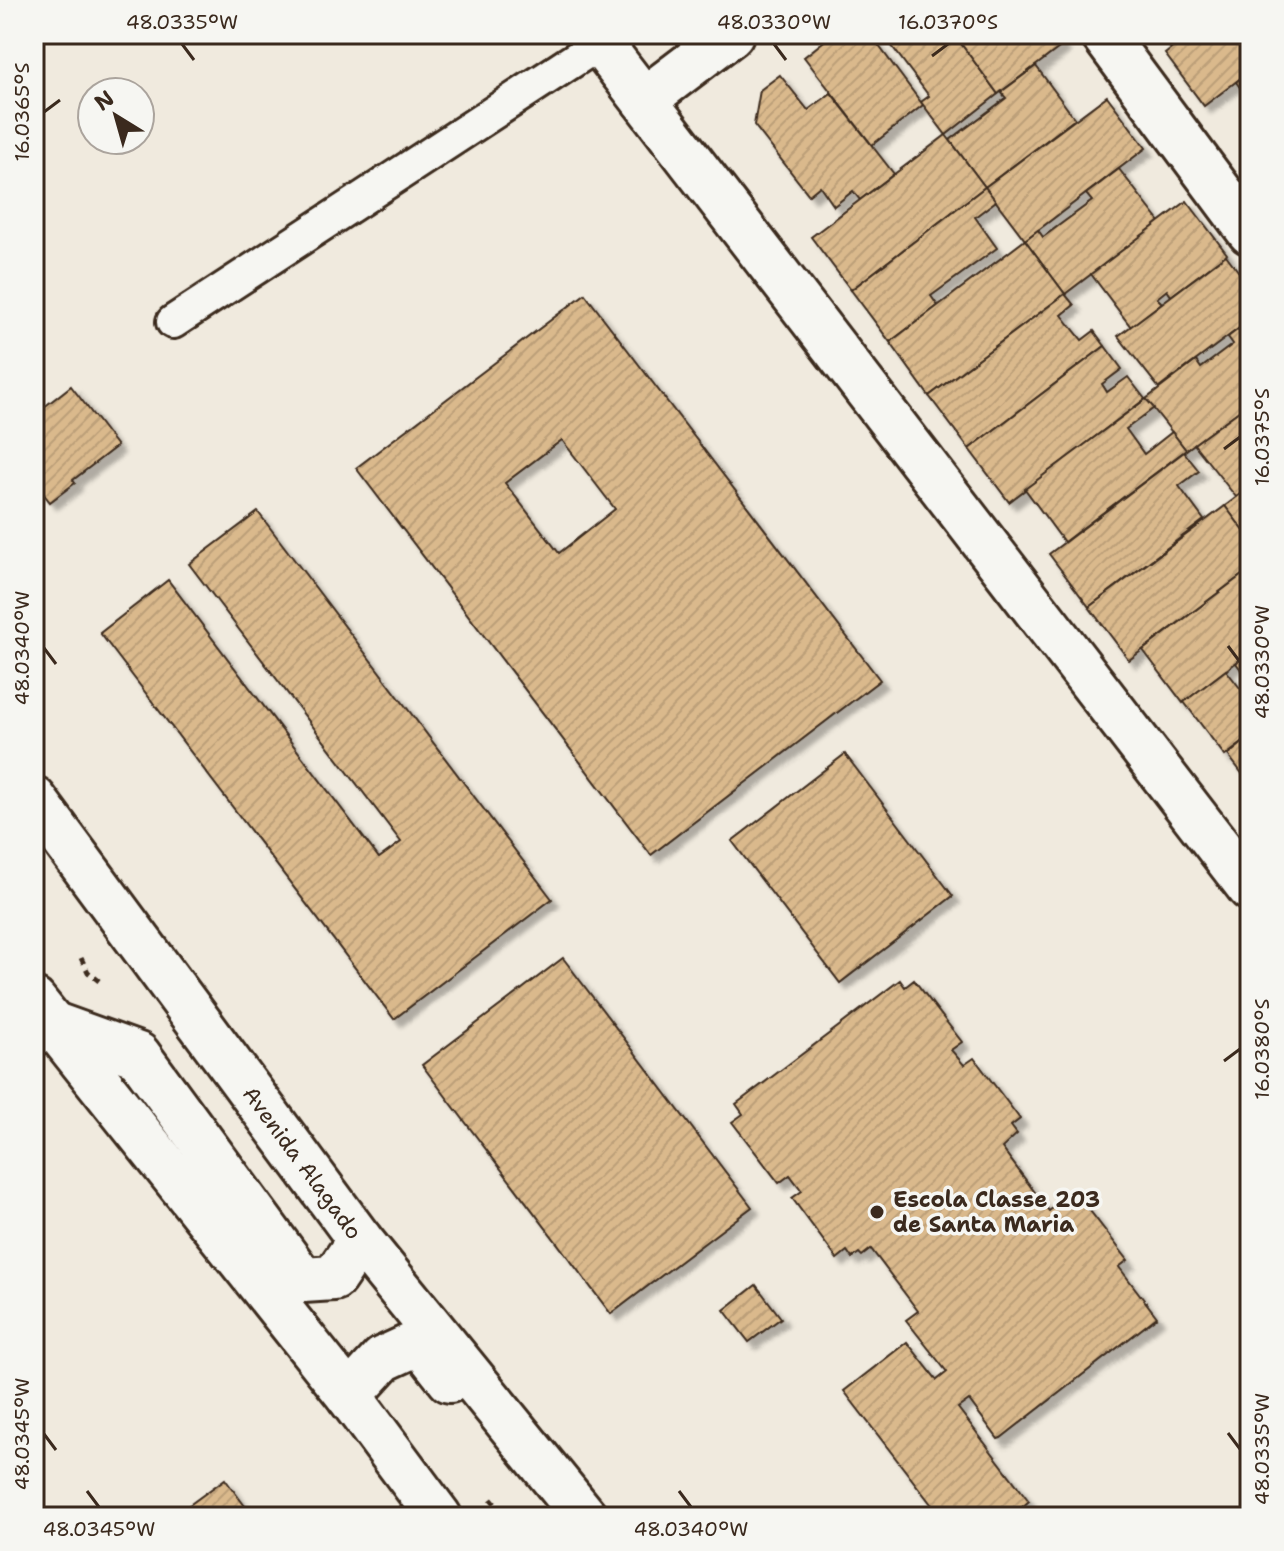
<svg xmlns="http://www.w3.org/2000/svg" width="1284" height="1551" font-family="'Shantell Sans',sans-serif">
	<style>
		.building { fill: url(#building-hatch); stroke: #3b2a1e; stroke-width: 2; fill-rule: evenodd; filter: url(#shadow) }
		.lines { fill: none; stroke-linecap: round; stroke-linejoin: round }
		.service-casing { stroke: #3b2a1e; stroke-width: 38 }
		.minor-casing { stroke: #3b2a1e; stroke-width: 50 }
		.secondary-casing { stroke: #3b2a1e; stroke-width: 50 }
		.path { stroke: #3b2a1e; stroke-width: 5; stroke-dasharray: 6 6; stroke-linecap: butt }
		.service { stroke: #f6f6f2; stroke-width: 32 }
		.minor { stroke: #f6f6f2; stroke-width: 44 }
		.secondary { stroke: #f6f6f2; stroke-width: 44 }
		.ticks { fill: none; stroke: #3b2a1e; stroke-width: 3 }
		.poi-dot { fill: #3b2a1e; stroke: #f6f6f2; stroke-width: 3 }
		.labels { text-anchor: middle; stroke-width: 7; stroke-linejoin: round; paint-order: stroke }
		.street-label { font-size: 22px; fill: #3b2a1e; stroke: #f6f6f2 }
		.poi-label { font-size: 22px; font-weight: bold; fill: #3b2a1e; stroke: #f6f6f2; text-anchor: start }
		.neatline { fill: none; stroke: #3b2a1e; stroke-width: 3 }
		.ticks-label { font-size: 20px; text-anchor: middle; fill: #3b2a1e }
	</style>
	<defs>
		<pattern id="building-hatch" width="6" height="6" patternUnits="userSpaceOnUse" patternTransform="scale(2)"><rect width="6" height="6" fill="#dab98c"/><path d="M-1 1l2-2M0 6l6-6M5 7l2-2" fill="none" stroke="#bc9f78"/></pattern>
		<filter id="shadow"><feDropShadow dx="7" dy="7" stdDeviation="2" flood-color="#0004"/></filter>
	</defs>
	<rect width="100%" height="100%" fill="#f0eade"/>
	<filter id="ink" filterUnits="userSpaceOnUse"><feTurbulence type="fractalNoise" baseFrequency=".0125" numOctaves="2"/><feDisplacementMap in="SourceGraphic" scale="16" xChannelSelector="R" yChannelSelector="G"/><feConvolveMatrix kernelMatrix="1 2 1 2 8 2 1 2 1" color-interpolation-filters="sRGB"/></filter>
	<g filter="url(#ink)">
		<!-- building -->
		<g class="building">
			<polygon points="833,34 870,34 923,105 872,145 804,57"/>
			<polygon points="883,34 954,34 998,94 946,135 921,102 929,96"/>
			<polygon points="954,34 1055,34 1063,45 998,94"/>
			<polygon points="1160,34 1190,34 1171,49"/>
			<polygon points="1190,34 1250,34 1250,71 1204,106 1165,54"/>
			<polygon points="1036,66 1075,119 985,187 950,140 1006,98 1001,92"/>
			<polygon points="1250,71 1250,101 1236,82"/>
			<polygon points="780,75 808,110 831,93 894,174 860,200 853,191 834,206 820,186 809,195 754,125 760,90"/>
			<polygon points="1107,96 1146,148 1025,240 985,187"/>
			<polygon points="946,135 985,187 851,290 811,237"/>
			<polygon points="1119,169 1160,222 1065,294 1025,240 1038,230 1043,237 1092,201 1086,194"/>
			<polygon points="985,187 996,201 975,217 997,248 931,296 938,306 890,342 851,290"/>
			<polygon points="1187,201 1227,254 1171,296 1167,290 1157,298 1162,303 1131,327 1091,274"/>
			<polygon points="1025,240 1065,294 929,396 890,342"/>
			<polygon points="1226,255 1250,287 1250,320 1159,388 1118,336"/>
			<path d="M585 294 880 680 651 855 356 468ZM562 440 615 509 559 553 505 483Z"/>
			<polygon points="1065,294 1074,305 1062,315 1082,340 1094,331 1105,346 969,449 929,396"/>
			<polygon points="1250,320 1250,403 1186,450 1146,399 1196,361 1201,368 1233,344 1228,337"/>
			<polygon points="1105,346 1122,369 1102,384 1107,392 1128,377 1145,399 1009,502 969,449"/>
			<polygon points="71,386 117,446 73,480 75,483 50,502 34,482 34,415"/>
			<polygon points="1146,399 1154,408 1126,429 1144,454 1172,432 1186,450 1064,542 1025,489"/>
			<polygon points="1250,403 1250,487 1236,497 1194,444"/>
			<polygon points="1184,452 1199,471 1179,486 1204,520 1089,607 1049,554"/>
			<polygon points="1250,487 1250,539 1225,506"/>
			<polygon points="1225,506 1250,539 1250,569 1129,660 1089,607"/>
			<polygon points="258,512 552,899 394,1019 100,633 168,580 379,858 401,842 189,564"/>
			<polygon points="1250,569 1250,652 1183,703 1143,650"/>
			<polygon points="1250,652 1250,682 1236,663"/>
			<polygon points="1226,670 1250,701 1250,737 1225,756 1184,702"/>
			<polygon points="1250,737 1250,784 1228,755"/>
			<polygon points="845,754 953,896 840,983 732,841"/>
			<polygon points="563,958 752,1207 611,1314 422,1065"/>
			<polygon points="900,980 905,987 914,980 962,1042 951,1050 964,1065 974,1058 1020,1119 1011,1126 1017,1134 1002,1148 1049,1211 1065,1198 1071,1205 1080,1198 1128,1260 1119,1267 1157,1317 1001,1438 998,1439 969,1400 958,1408 1029,1501 1011,1517 941,1517 844,1391 907,1342 937,1380 947,1372 906,1320 918,1311 871,1249 862,1256 859,1253 852,1258 847,1251 837,1259 792,1198 802,1191 790,1175 779,1183 732,1122 743,1114 736,1104"/>
			<polygon points="756,1285 781,1318 749,1342 724,1310"/>
			<polygon points="225,1479 253,1517 173,1517"/>
		</g>
		<g class="lines">
			<!-- service casing -->
			<g class="service-casing">
				<polyline id="service" points="173,322 600,43"/>
			</g>
			<!-- minor casing -->
			<g class="minor-casing">
				<g id="minor">
					<polyline points="593,34 1250,888"/>
					<polyline points="1103,34 1250,232"/>
					<polyline points="644,100 731,34"/>
				</g>
			</g>
			<!-- secondary casing -->
			<g class="secondary-casing">
				<g id="secondary">
					<path id="s1" d="M34 799 360 1240 585 1517"/>
					<polyline points="34,1001 349,1396 439,1517"/>
					<polyline points="52,1024 138,1055 303,1280 334,1278 360,1240"/>
					<polyline points="349,1396 383,1359 420,1342 450,1380"/>
				</g>
			</g>
			<!-- path -->
			<g class="path">
				<polyline points="81,958 88,972 99,981"/>
				<polyline points="491,1499 506,1517"/>
			</g>
			<!-- service -->
			<use href="#service" class="service"/>
			<!-- minor -->
			<use href="#minor" class="minor"/>
			<!-- secondary -->
			<use href="#secondary" class="secondary"/>
		</g>
	</g>
	<!-- ticks -->
	<path class="ticks" d="M182 44 194 60M774 44 786 60M932 56 948 44M44 112 60 100M1224 449 1240 437M1228 646 1240 662M44 648 56 664M1224 1061 1240 1049M1228 1433 1240 1449M44 1434 56 1450M87 1491 99 1507M679 1491 691 1507"/>
	<!-- markers -->
	<circle class="poi-dot" cx="877" cy="1212" r="8"/>
	<g class="labels">
		<!-- street labels -->
		<g class="street-label">
			<text dy="8" stroke="none"><textPath href="#s1" startOffset="452">Avenida Alagado</textPath></text>
		</g>
		<!-- poi labels -->
		<g class="poi-label">
			<text x="893" y="1207">Escola Classe 203<tspan x="893" dy="25">de Santa Maria</tspan></text>
		</g>
	</g>
	<!-- margin -->
	<rect width="1284" height="1551" fill="none" stroke="#f6f6f2" stroke-width="88"/>
	<!-- north arrow -->
	<g transform="translate(116 116) rotate(323)"><circle r="38" fill="#f6f6f2" stroke="#aba49d" stroke-width="2"/>
	<path d="M0-6L14 30L0 20L-14 30Z" fill="#3b2a1e"/>
	<text y="-12" font-size="22" font-weight="bold" text-anchor="middle" fill="#3b2a1e">N</text>
	</g>
	<rect x="44" y="44" width="1196" height="1463" class="neatline"/>
	<g class="ticks-label">
		<text x="182" y="29">48.0335°W</text>
		<text x="774" y="29">48.0330°W</text>
		<text x="948" y="29">16.0370°S</text>
		<text transform="translate(22 112) rotate(-90)" y="7">16.0365°S</text>
		<text transform="translate(1262 437) rotate(-90)" y="7">16.0375°S</text>
		<text transform="translate(22 648) rotate(-90)" y="7">48.0340°W</text>
		<text transform="translate(1262 662) rotate(-90)" y="7">48.0330°W</text>
		<text transform="translate(1262 1049) rotate(-90)" y="7">16.0380°S</text>
		<text transform="translate(22 1434) rotate(-90)" y="7">48.0345°W</text>
		<text transform="translate(1262 1449) rotate(-90)" y="7">48.0335°W</text>
		<text x="99" y="1536">48.0345°W</text>
		<text x="691" y="1536">48.0340°W</text>
	</g>
</svg>
